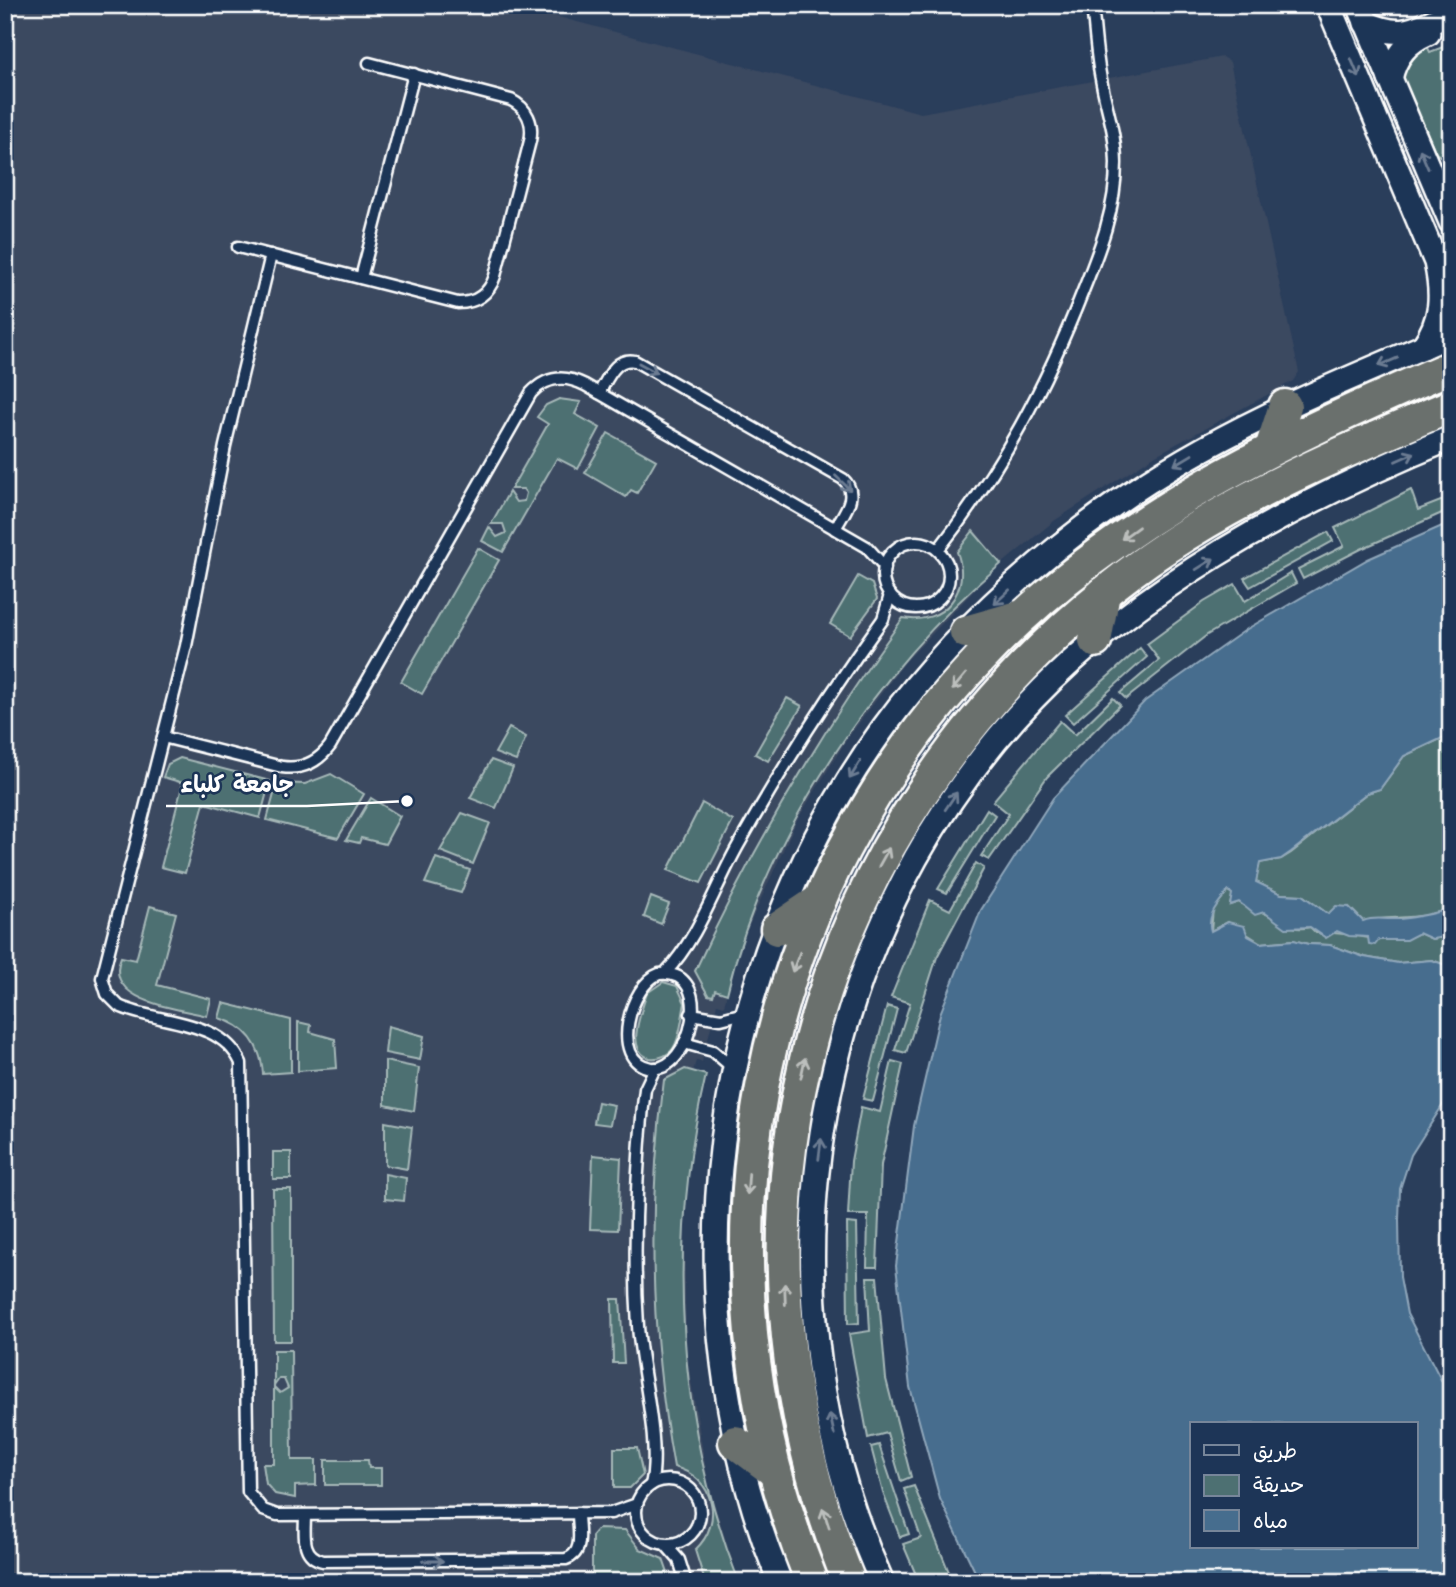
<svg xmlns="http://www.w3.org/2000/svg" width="1456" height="1587" font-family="Kalam,'Playpen Sans Arabic',sans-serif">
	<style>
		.built { fill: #3a4860 }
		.green { fill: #4d7072; stroke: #a6b8b8; stroke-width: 2 }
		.water { fill: #466d8e; stroke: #90a7bb; stroke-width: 2; fill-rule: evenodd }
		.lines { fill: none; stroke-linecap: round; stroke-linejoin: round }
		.service-casing { stroke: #fff; stroke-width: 15 }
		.tertiary-casing { stroke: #fff; stroke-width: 28 }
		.trunk-casing { stroke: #fff; stroke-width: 37 }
		.service { stroke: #1d3557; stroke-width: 10 }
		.tertiary { stroke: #1d3557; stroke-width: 23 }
		.trunk { stroke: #6b706d; stroke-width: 32 }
		.oneway { stroke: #6c7c92 }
		.oneway2 { stroke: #bcbfbd }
		.leader { fill: none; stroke: #fff; stroke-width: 2.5 }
		.callout-dot { fill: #fff; stroke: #1d3557; stroke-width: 2.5 }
		.callout-label { font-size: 23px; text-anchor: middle; font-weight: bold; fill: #fff; stroke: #1d3557; stroke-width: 5; stroke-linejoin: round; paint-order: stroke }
	</style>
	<rect width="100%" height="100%" fill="#2a3e5b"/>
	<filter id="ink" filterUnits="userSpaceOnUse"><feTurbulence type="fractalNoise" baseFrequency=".0143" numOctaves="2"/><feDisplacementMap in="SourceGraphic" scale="14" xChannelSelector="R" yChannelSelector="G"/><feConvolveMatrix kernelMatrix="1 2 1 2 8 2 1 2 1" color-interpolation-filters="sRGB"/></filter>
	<g filter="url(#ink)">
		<!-- built -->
		<polygon class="built" points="5,5 513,5 921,113 1222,57 1230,62 1299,372 1293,381 1156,455 1054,521 991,573 905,662 847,739 796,822 736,954 724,1006 717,1004 702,1062 696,1061 693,1072 706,1075 695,1122 684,1213 686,1351 709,1487 739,1582 5,1582"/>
		<!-- green -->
		<g class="green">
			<polygon points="1424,40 1430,52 1451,44 1451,164 1436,153 1401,75 1402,67"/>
			<polygon points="559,399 581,402 575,414 600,428 578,469 557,458 503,552 482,541 489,527 497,537 506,533 503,524 491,524 509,492 516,502 524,501 526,493 523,489 511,489 548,424 537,417 546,405"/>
			<polygon points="608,433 656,460 637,493 631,490 626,497 585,473"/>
			<polygon points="1411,490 1418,510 1451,497 1451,509 1361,549 1303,579 1298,569 1344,546 1335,528"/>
			<path d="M973 531 1001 564C877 668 764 836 727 994L715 990 713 996 708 995 695 971C753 846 822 730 903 618 944 626 972 590 957 552Z"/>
			<polygon points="1328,532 1333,541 1250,587 1244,578"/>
			<polygon points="478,548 499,560 422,694 401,682"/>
			<polygon points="1291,573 1296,583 1207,635 1126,699 1120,693 1159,660 1147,644 1204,602 1235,584 1245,601"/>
			<polygon points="858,576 872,584 877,599 850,636 830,624"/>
			<polygon points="1140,648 1147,657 1073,723 1065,715"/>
			<polygon points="787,698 802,706 768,761 755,754"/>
			<polygon points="1113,698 1120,705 1047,777 989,860 981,856 1009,814 993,801 1060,721 1075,735"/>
			<polygon points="509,728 526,737 516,761 495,753"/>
			<path d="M1451 734V908C1422 921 1392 915 1363 921L1349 907 1328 914 1302 895 1281 894 1256 882 1259 863 1281 859 1291 853 1367 793 1380 789 1404 756Z"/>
			<polygon points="180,758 270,781 260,818 204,803 185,873 161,867 183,783 163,777 168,764"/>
			<polygon points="491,760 513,768 496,808 470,798"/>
			<polygon points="331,774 364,794 338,838 267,820 277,783 305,784"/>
			<polygon points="371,798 400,816 385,844 361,838 359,843 346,840"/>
			<polygon points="702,803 733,821 701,883 668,870"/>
			<polygon points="987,809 995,815 947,893 938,889"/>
			<polygon points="462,813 490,823 473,864 440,851"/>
			<polygon points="436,858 470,870 461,893 425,883"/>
			<polygon points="976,863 984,868 937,957 906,1053 895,1050 910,1003 891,997 930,900 950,910"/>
			<path d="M1228 891 1233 894 1230 905 1239 902C1247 909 1255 908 1264 913 1282 920 1290 932 1310 927L1316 933C1352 929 1385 950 1419 933L1432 939 1451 936V967L1432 960 1398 963 1364 957 1330 945 1308 944 1293 940 1261 943 1228 922 1211 931 1213 909Z"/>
			<polygon points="651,897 669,904 661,924 644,917"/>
			<path d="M150 906 176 913 157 985 211 999 207 1016C178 1008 102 1002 121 957L136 960Z"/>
			<path d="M663 982 677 986 685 1003C682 1017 680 1041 671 1051 666 1056 658 1059 650 1058 624 1051 642 1010 647 993Z"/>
			<path d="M223 1003 291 1020V1072L263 1074C261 1045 246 1026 219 1018Z"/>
			<polygon points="887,1006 897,1009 873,1101 863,1099"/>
			<polygon points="298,1022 311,1025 310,1032 335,1039 337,1068 298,1071"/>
			<polygon points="388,1026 424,1036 420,1060 385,1053"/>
			<polygon points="385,1061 419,1068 414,1111 385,1105"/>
			<polygon points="892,1061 903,1064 881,1165 877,1267 867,1267 868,1215 848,1215 851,1161 861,1107 880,1112"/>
			<path d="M685 1069 706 1075C667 1241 676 1423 739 1582H705L695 1550C725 1522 714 1477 674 1467 650 1337 647 1211 664 1080Z"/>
			<polygon points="598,1102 614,1105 610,1125 594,1123"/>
			<polygon points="385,1122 412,1127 407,1169 385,1165"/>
			<rect x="273" y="1152" width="18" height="27"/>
			<polygon points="593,1155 621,1158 618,1230 590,1229"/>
			<polygon points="385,1174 406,1178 404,1201 385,1199"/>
			<polygon points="273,1189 291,1189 291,1341 274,1341"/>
			<polygon points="847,1223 857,1224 859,1323 848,1324"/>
			<polygon points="867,1277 877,1277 886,1379 911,1477 901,1481 887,1433 868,1438 849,1334 870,1331"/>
			<polygon points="612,1299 620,1299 624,1363 613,1363"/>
			<polygon points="274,1350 291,1350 292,1460 316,1460 316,1485 295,1486 295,1498 275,1494 266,1484 263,1464 274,1464 274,1387 280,1393 288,1388 284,1379 279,1379 274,1386"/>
			<polygon points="879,1445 909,1534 900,1537 883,1493 871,1447"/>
			<polygon points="614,1448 637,1448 643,1475 630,1488 614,1488"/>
			<polygon points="325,1460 368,1460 369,1468 381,1468 381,1485 325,1485"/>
			<polygon points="914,1486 953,1582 919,1582 903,1544 921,1538 904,1489"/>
			<polygon points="598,1529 625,1530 640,1549 663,1559 671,1582 592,1582 592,1536"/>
		</g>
		<!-- water -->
		<path class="water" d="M1451 522V734L1404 756 1380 789 1367 793 1291 852 1281 859 1260 863 1256 882 1281 894 1302 895 1328 914 1336 906 1349 907 1363 921C1374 917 1380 919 1391 919 1405 920 1438 913 1451 908V936L1432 939 1419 933 1406 940H1379L1375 945 1369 944 1368 937 1349 936 1337 931 1326 938 1310 927 1286 928 1264 912 1255 915 1239 902 1230 905 1232 894 1228 891C1219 903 1206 915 1211 931L1228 922 1244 926 1248 936 1261 943 1294 940 1308 944 1330 945 1364 957 1398 963 1432 960 1451 967V1092L1411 1155 1400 1189 1399 1220 1400 1277 1407 1314 1451 1399V1582H980L940 1499 910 1387 896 1266 914 1126 940 1014 981 910 1053 798 1145 701 1247 629 1368 559ZM1192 1424H1416V1547H1192Z"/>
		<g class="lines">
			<!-- service casing -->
			<g class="service-casing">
				<g id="service">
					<path d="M238 247 458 303C476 303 489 294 495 276L530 141C534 123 527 108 511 100L369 63"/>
					<path d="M271 255 225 446 186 646 102 978 107 994 119 1006C158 1024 221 1018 241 1063L248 1492 263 1510 277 1515 611 1513 637 1504"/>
					<polyline points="361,278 414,74"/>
					<path d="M599 393C608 378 615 357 635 361L843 479C860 495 844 512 835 529"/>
					<circle cx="916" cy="575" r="33"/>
					<path d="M938 550C1002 468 1045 388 1083 291 1100 249 1116 208 1116 163 1116 133 1106 108 1101 79 1096 55 1095 30 1092 5"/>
					<path d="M163 737 282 767C303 770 318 762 330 746L531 393C547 376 565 375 585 385L867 547 885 567"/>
					<path d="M665 973C699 938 715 886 739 844 783 766 831 691 883 619L890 595"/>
					<path d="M659 974C717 967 691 1074 651 1068 608 1061 631 984 659 974Z"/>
					<polyline points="691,1014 721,1019 748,1012"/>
					<polyline points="684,1043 713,1051 734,1069"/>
					<circle cx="668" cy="1512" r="32"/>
					<path d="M651 1485C661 1443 641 1372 638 1326 633 1252 636 1179 643 1106L645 1089 655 1068"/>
					<path d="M305 1515C305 1533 300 1556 323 1561L566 1559C585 1553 578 1530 578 1513"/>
					<polyline points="665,1544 679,1560 686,1582"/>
				</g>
			</g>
			<!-- tertiary casing -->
			<g class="tertiary-casing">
				<g id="tertiary">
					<path d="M1328 5 1436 262C1443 294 1443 319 1423 347"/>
					<polyline points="1359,5 1451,222"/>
					<path d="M1366 23C1405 41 1415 27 1451 14"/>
					<path d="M1390 79C1395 56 1407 42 1428 33"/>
					<path d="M780 1582C666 1303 707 971 884 727 947 641 1028 566 1115 504 1218 431 1335 384 1451 335"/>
					<path d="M882 1582C741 1274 820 889 1071 662 1180 564 1316 493 1451 438"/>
				</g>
			</g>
			<!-- trunk casing -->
			<g class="trunk-casing">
				<g id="trunk">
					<polyline points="1272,446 1285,406"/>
					<polyline points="966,632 1019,617"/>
					<polyline points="1095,641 1104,593"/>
					<polyline points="777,929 820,900"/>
					<polyline points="735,1442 775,1472"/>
					<path d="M812 1582C682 1263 749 890 994 644 1122 515 1286 437 1451 367"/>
					<path d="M849 1582C703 1218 806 829 1114 585 1213 506 1335 455 1451 406"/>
				</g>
			</g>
			<!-- service -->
			<use href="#service" class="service"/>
			<!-- tertiary -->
			<use href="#tertiary" class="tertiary"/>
			<!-- trunk -->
			<use href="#trunk" class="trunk"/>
		</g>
		<!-- one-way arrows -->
		<defs><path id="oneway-shaft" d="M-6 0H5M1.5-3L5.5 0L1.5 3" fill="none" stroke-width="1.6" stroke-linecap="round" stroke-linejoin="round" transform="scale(1.75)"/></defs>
		<g class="oneway">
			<use href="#oneway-shaft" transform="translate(1355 68) rotate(67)"/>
			<use href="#oneway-shaft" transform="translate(1424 159) rotate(-113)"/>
			<use href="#oneway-shaft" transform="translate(1388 362) rotate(157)"/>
			<use href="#oneway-shaft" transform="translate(648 368) rotate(29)"/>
			<use href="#oneway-shaft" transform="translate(1405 457) rotate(-24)"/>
			<use href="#oneway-shaft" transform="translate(1183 460) rotate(149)"/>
			<use href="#oneway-shaft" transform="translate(843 483) rotate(44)"/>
			<use href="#oneway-shaft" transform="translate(1205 564) rotate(-32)"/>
			<use href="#oneway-shaft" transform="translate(1002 597) rotate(137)"/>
			<use href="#oneway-shaft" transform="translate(855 770) rotate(122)"/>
			<use href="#oneway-shaft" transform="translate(951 801) rotate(-56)"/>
			<use href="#oneway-shaft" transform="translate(820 1149) rotate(-83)"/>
			<use href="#oneway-shaft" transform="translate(832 1424) rotate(-102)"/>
			<use href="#oneway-shaft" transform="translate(433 1561)"/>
		</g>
		<g class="oneway2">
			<use href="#oneway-shaft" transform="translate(1130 533) rotate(144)"/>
			<use href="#oneway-shaft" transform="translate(959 682) rotate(130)"/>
			<use href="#oneway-shaft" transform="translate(884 857) rotate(-61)"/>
			<use href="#oneway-shaft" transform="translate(796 962) rotate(111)"/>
			<use href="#oneway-shaft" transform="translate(803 1068) rotate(-78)"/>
			<use href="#oneway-shaft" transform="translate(748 1184) rotate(94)"/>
			<use href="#oneway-shaft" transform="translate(785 1294) rotate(-92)"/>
			<use href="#oneway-shaft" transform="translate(826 1518) rotate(-108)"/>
		</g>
	</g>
	<!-- callouts -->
	<path class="leader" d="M407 801L307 806H166"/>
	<circle class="callout-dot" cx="407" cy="801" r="7"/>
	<g class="callout-label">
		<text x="237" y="792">جامعة كلباء</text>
	</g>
	<!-- margin -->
	<rect width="1456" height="1587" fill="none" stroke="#1d3557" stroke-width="28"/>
	<rect x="14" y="14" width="1428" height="1559" fill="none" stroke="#fff" stroke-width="2.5" filter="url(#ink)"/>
	<!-- legend -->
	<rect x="1190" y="1422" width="228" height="126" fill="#1d3557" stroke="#77869a" stroke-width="2"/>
	<rect x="1204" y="1445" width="35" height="10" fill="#1d3557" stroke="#77869a" stroke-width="2"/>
	<text x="1253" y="1458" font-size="21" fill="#ffffff">طريق</text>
	<rect x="1204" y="1475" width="35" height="21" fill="#4d7072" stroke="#77869a" stroke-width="2"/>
	<text x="1253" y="1492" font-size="21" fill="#ffffff">حديقة</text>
	<rect x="1204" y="1510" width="35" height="21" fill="#466d8e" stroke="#77869a" stroke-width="2"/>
	<text x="1253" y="1528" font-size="21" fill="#ffffff">مياه</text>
</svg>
